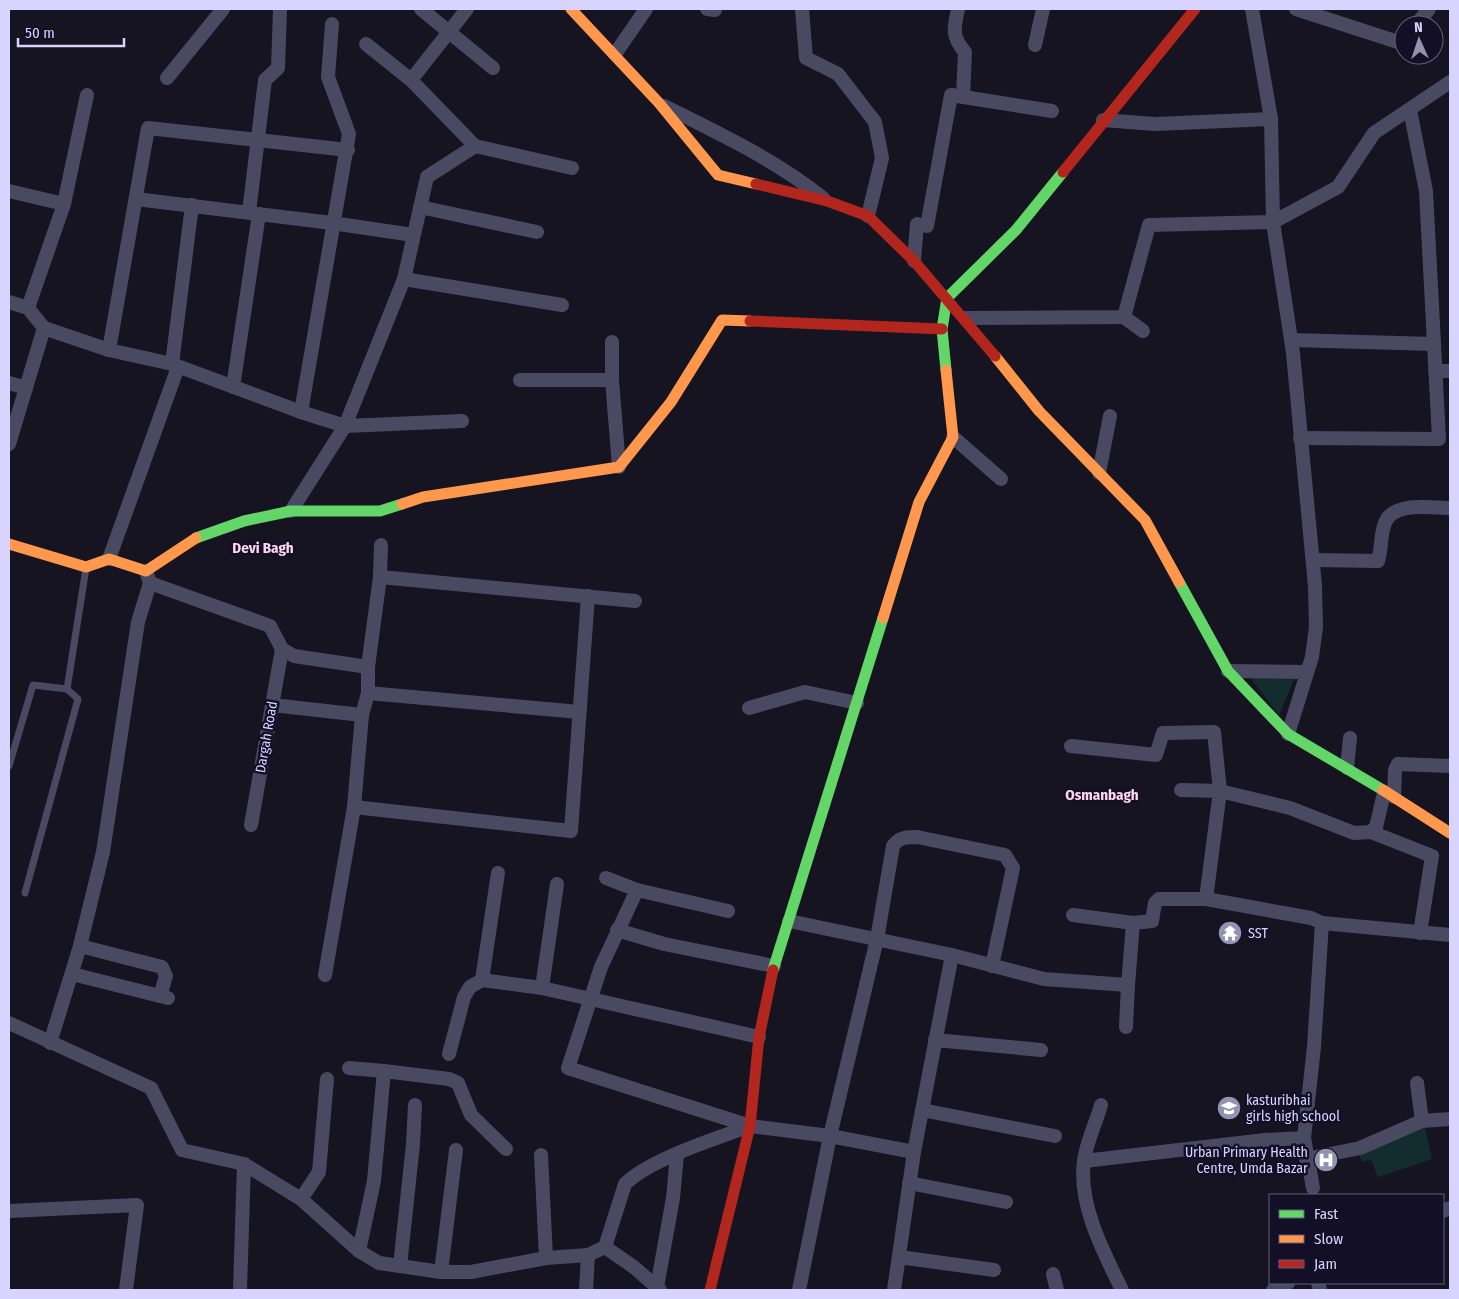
<svg xmlns="http://www.w3.org/2000/svg" width="1459" height="1299" font-family="'Fira Sans Condensed',sans-serif">
	<style>
		.green { fill: #132c2d }
		.lines { fill: none; stroke-linecap: round; stroke-linejoin: round }
		.lane { stroke: #4a4962; stroke-width: 7 }
		.street { stroke: #4a4962; stroke-width: 14 }
		.fast { stroke: #63d668; stroke-width: 11 }
		.slow { stroke: #ff974d; stroke-width: 11 }
		.jam { stroke: #b3261e; stroke-width: 11 }
		.labels { text-anchor: middle; stroke-width: 5; stroke-linejoin: round; paint-order: stroke }
		.street-label { font-size: 14px; fill: #d9d4ff; stroke: #130f26 }
		.poi-label { font-size: 14px; fill: #d9d4ff; stroke: #130f26; text-anchor: start }
		.neighbourhood-label { font-size: 15px; font-weight: bold; fill: #ffd6f0; stroke: #130f26 }
	</style>
	<rect width="100%" height="100%" fill="#161421"/>
	<!-- green -->
	<g class="green">
		<polygon points="1242,667 1299,668 1279,715"/>
		<polygon points="1425,1128 1432,1159 1378,1177 1371,1160 1362,1162 1358,1152"/>
	</g>
	<g class="lines">
		<!-- lane -->
		<g class="lane">
			<polyline points="9,766 33,685 67,689"/>
			<polyline points="25,893 78,699 67,689 86,568"/>
		</g>
		<!-- street -->
		<g class="street">
			<polyline points="421,9 493,68"/>
			<polyline points="707,9 715,10"/>
			<polyline points="802,9 806,58 838,74 875,122 882,158 868,216"/>
			<path d="M958 9C954 28 951 36 965 52L963 97"/>
			<polyline points="1252,9 1271,119 1273,222 1293,353 1315,586 1316,627 1312,657 1288,734"/>
			<polyline points="1296,9 1401,43 1404,39"/>
			<polyline points="1416,25 1429,9"/>
			<polyline points="366,44 411,80 475,146"/>
			<polyline points="1035,45 1043,9"/>
			<polyline points="615,54 646,9"/>
			<polyline points="167,78 223,9"/>
			<polyline points="411,80 467,9"/>
			<path d="M664 106C720 134 774 159 823 198"/>
			<polyline points="1103,120 1155,124 1271,119"/>
			<polyline points="9,191 64,204 87,95"/>
			<polyline points="136,199 332,223 413,235"/>
			<polyline points="420,207 537,232"/>
			<polyline points="249,212 265,80 278,68 280,9"/>
			<polyline points="914,261 917,224 927,226 951,95 1052,111"/>
			<polyline points="404,279 562,305"/>
			<polyline points="9,302 28,308 44,328 109,350 172,364 301,412 345,426 462,421"/>
			<polyline points="28,308 64,204"/>
			<polyline points="1124,317 1143,331"/>
			<polyline points="965,318 1124,317 1149,225 1273,222 1338,187 1374,133 1450,82"/>
			<polyline points="1292,340 1434,344"/>
			<polyline points="612,342 612,380 619,467"/>
			<polyline points="109,350 148,128 348,150"/>
			<polyline points="172,364 192,205"/>
			<polyline points="1435,371 1450,371"/>
			<polyline points="520,380 612,380"/>
			<polyline points="9,383 26,388"/>
			<polyline points="233,387 259,214"/>
			<polyline points="301,412 349,134 328,77 332,24"/>
			<polyline points="953,437 1001,479"/>
			<polyline points="1300,438 1439,439 1426,191 1410,110"/>
			<polyline points="9,444 44,328"/>
			<polyline points="1099,473 1110,416"/>
			<polyline points="291,511 345,426 404,279 427,177 475,146 572,168"/>
			<polyline points="109,559 178,367"/>
			<path d="M1314 560 1378 561C1382 549 1380 535 1385 523 1393 501 1432 508 1450 508"/>
			<polyline points="380,577 635,601"/>
			<polyline points="150,583 270,626 282,649 294,656 368,667"/>
			<polyline points="1228,671 1305,672"/>
			<polyline points="368,693 579,712"/>
			<polyline points="272,705 362,715"/>
			<polyline points="749,708 805,692 857,703"/>
			<polyline points="1071,746 1156,755 1163,733 1214,732 1220,791 1290,808 1354,833 1371,832 1376,827 1384,793"/>
			<polyline points="1347,768 1350,738"/>
			<polyline points="1394,797 1395,770 1398,764 1450,766"/>
			<polyline points="354,807 571,831 588,596"/>
			<polyline points="251,825 282,649"/>
			<polyline points="1371,832 1432,856 1420,933"/>
			<polyline points="606,878 637,890 728,911"/>
			<polyline points="637,890 601,967 568,1068 750,1126 830,1136 914,1152"/>
			<polyline points="1073,915 1133,923"/>
			<polyline points="789,921 952,955 1044,979 1128,985 1133,923 1152,921 1155,903 1159,899 1206,899"/>
			<polyline points="1322,923 1450,935"/>
			<polyline points="617,930 664,944 774,966"/>
			<polyline points="80,946 162,967 166,976 160,996"/>
			<polyline points="72,974 168,998"/>
			<polyline points="325,975 354,807 362,715 368,693 368,667 380,577 381,545"/>
			<polyline points="482,980 498,873"/>
			<polyline points="542,988 557,884"/>
			<polyline points="9,1023 151,1088 182,1150 244,1164 301,1199 359,1251 379,1263 441,1272 471,1272 546,1258 588,1255 605,1247 635,1268 660,1290"/>
			<polyline points="1126,1027 1128,985"/>
			<polyline points="935,1040 1041,1050"/>
			<polyline points="50,1043 80,946 103,852 138,622 150,583 146,571"/>
			<polyline points="449,1054 464,997 470,987 482,980 542,988 759,1037"/>
			<polyline points="349,1068 384,1071 374,1181 359,1251"/>
			<polyline points="384,1071 449,1079 458,1083 471,1115 506,1149"/>
			<polyline points="1417,1083 1422,1121"/>
			<path d="M1101 1105C1096 1123 1086 1143 1084 1161 1078 1205 1104 1253 1122 1290"/>
			<polyline points="922,1110 1055,1136"/>
			<polyline points="1304,1138 1313,1188"/>
			<polyline points="541,1155 546,1258"/>
			<polyline points="1306,1159 1360,1148 1422,1121 1450,1119"/>
			<polyline points="1084,1161 1265,1140 1304,1138 1314,1047 1322,923 1311,918 1206,899 1220,791 1181,790"/>
			<polyline points="909,1183 1006,1202"/>
			<polyline points="301,1199 319,1172 327,1079"/>
			<polyline points="9,1211 137,1205 126,1290"/>
			<polyline points="1443,1211 1450,1208"/>
			<path d="M605 1247 625 1184C650 1159 715 1139 750 1126"/>
			<polyline points="899,1257 994,1270"/>
			<polyline points="400,1266 413,1144 415,1105"/>
			<polyline points="441,1272 456,1150"/>
			<polyline points="1053,1274 1057,1290"/>
			<polyline points="1318,1283 1320,1290"/>
			<polyline points="657,1287 673,1198 677,1155"/>
			<polyline points="240,1290 244,1164"/>
			<polyline points="586,1290 588,1255"/>
			<path d="M799 1290 830 1136 877 939 893 846C899 837 907 837 917 837L1005 855 1013 868 992 966"/>
			<polyline points="894,1290 914,1152 952,955"/>
			<polyline points="1273,1290 1288,1283"/>
		</g>
		<!-- fast -->
		<g class="fast">
			<polyline points="946,370 942,329 947,298 1016,230 1063,172"/>
			<polyline points="196,538 244,521 291,511 380,511 402,504"/>
			<polyline points="1179,582 1228,671 1288,734 1383,790"/>
			<polyline points="773,970 883,618"/>
		</g>
		<!-- slow -->
		<g class="slow">
			<polyline points="571,9 659,103 718,175 756,184"/>
			<polyline points="995,356 1039,411 1145,520 1179,582"/>
			<polyline points="402,504 423,497 619,467 671,402 722,320 750,321"/>
			<polyline points="9,544 86,567 109,559 146,571 196,538"/>
			<polyline points="883,618 919,502 953,437 946,370"/>
			<polyline points="1383,790 1450,833"/>
		</g>
		<!-- jam -->
		<g class="jam">
			<polyline points="1063,172 1195,9"/>
			<polyline points="756,184 827,201 868,216 914,261 995,356"/>
			<polyline points="750,321 942,329"/>
			<polyline points="710,1290 750,1126 759,1037 773,970"/>
		</g>
	</g>
	<!-- icons -->
	<defs>
		<g id="temple-disc" transform="scale(1.25)"><circle r="9.5" fill="#9591b1" stroke="#130f26"/><path d="M0-6L5-2H3V0L6.5 2.5H4V6H1.5V3h-3V6H-4V2.5H-6.5L-3 0V-2H-5Z" fill="#fff"/></g>
		<g id="school-disc" transform="scale(1.25)"><circle r="9.5" fill="#9591b1" stroke="#130f26"/><path d="M0-5L7-2L0 1L-7-2ZM-4 1L0 2.5L4 1V4Q0 6-4 4Z" fill="#fff"/></g>
		<g id="hospital-disc" transform="scale(1.25)"><circle r="9.5" fill="#9591b1" stroke="#130f26"/><path d="M-5-5h3v3.5h4V-5h3V5h-3V1.5h-4V5h-3Z" fill="#fff"/></g>
	</defs>
	<g fill-rule="evenodd">
		<use href="#temple-disc" x="1230" y="933"/>
		<use href="#school-disc" x="1229" y="1108"/>
		<use href="#hospital-disc" x="1326" y="1160"/>
	</g>
	<g class="labels">
		<!-- street labels -->
		<g class="street-label">
			<text transform="translate(266 737) rotate(-80)" y="5">Dargah Road</text>
		</g>
		<!-- poi labels -->
		<g class="poi-label">
			<text x="1248" y="938">SST</text>
			<text x="1246" y="1105">kasturibhai<tspan x="1246" dy="16">girls high school</tspan></text>
			<text x="1308" y="1157" text-anchor="end">Urban Primary Health<tspan x="1308" dy="16">Centre, Umda Bazar</tspan></text>
		</g>
		<!-- neighbourhood labels -->
		<g class="neighbourhood-label">
			<text x="263" y="553">Devi Bagh</text>
			<text x="1102" y="800">Osmanbagh</text>
		</g>
	</g>
	<!-- border -->
	<rect width="1459" height="1299" fill="none" stroke="#d9d4ff" stroke-width="20"/>
	<!-- legend -->
	<rect x="1269" y="1194" width="175" height="90" fill="#130f26" stroke="#625e7d"/>
	<rect x="1279" y="1210" width="25" height="8" fill="#63d668" stroke="#625e7d"/>
	<text x="1314" y="1219" font-size="15" fill="#d9d4ff">Fast</text>
	<rect x="1279" y="1235" width="25" height="8" fill="#ff974d" stroke="#625e7d"/>
	<text x="1314" y="1244" font-size="15" fill="#d9d4ff">Slow</text>
	<rect x="1279" y="1260" width="25" height="8" fill="#b3261e" stroke="#625e7d"/>
	<text x="1314" y="1269" font-size="15" fill="#d9d4ff">Jam</text>
	<!-- north arrow -->
	<g transform="translate(1419 40) rotate(357)"><circle r="24" fill="#130f26" stroke="#625e7d"/>
	<path d="M0-4L9 19L0 12L-9 19Z" fill="#9591b1"/>
	<text y="-8" font-size="14" font-weight="bold" text-anchor="middle" fill="#d9d4ff">N</text>
	</g>
	<!-- scale -->
	<path d="M18 38v8h106v-8" fill="none" stroke="#d9d4ff" stroke-width="2.5"/>
	<text x="25" y="38" font-size="15" fill="#d9d4ff" stroke="#130f26" stroke-width="4" paint-order="stroke">50 m</text>
</svg>
